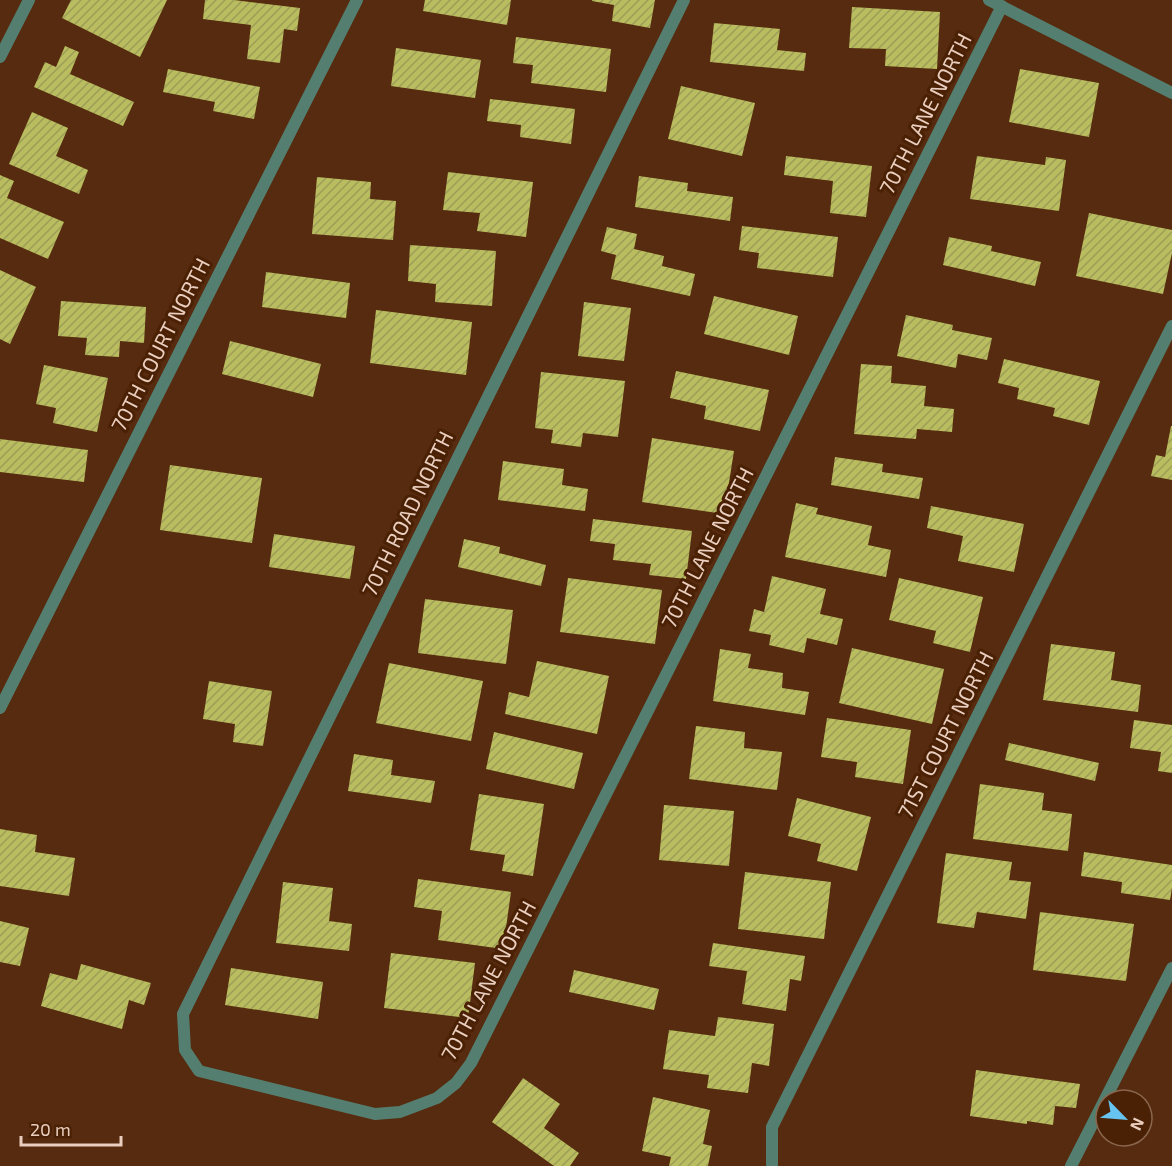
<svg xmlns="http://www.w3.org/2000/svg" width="1172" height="1166" font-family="'Exo 2',sans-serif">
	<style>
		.building { fill: url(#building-hatch) }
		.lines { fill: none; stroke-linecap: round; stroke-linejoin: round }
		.street { stroke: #547f70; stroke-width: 12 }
		.labels { text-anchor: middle; stroke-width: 6; stroke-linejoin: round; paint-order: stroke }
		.street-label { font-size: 21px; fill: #eacebf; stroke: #4a2104 }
	</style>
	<defs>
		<pattern id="building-hatch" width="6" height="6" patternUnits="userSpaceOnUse" patternTransform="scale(1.5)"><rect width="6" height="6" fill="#b9bd5f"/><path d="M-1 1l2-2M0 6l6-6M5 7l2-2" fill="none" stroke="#9c9d56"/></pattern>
	</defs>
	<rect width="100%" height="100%" fill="#562b0f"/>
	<!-- building -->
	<g class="building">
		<polygon points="71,0 167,0 140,57 62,18"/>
		<polygon points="205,0 234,0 300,8 297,31 284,29 280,63 247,59 251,25 203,19"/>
		<polygon points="425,0 511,0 507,25 423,11"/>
		<polygon points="592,0 655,0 650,28 612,21 614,5 592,1"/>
		<polygon points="852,7 940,12 937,69 885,66 886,49 849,48"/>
		<polygon points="714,23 780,29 777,50 806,53 804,71 710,62"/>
		<polygon points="516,37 611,49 606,92 531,83 533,65 513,63"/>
		<polygon points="65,46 79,52 70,74 134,102 123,126 34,87 45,62 56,67"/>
		<polygon points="396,48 481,60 475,98 391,86"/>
		<polygon points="168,69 260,87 254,119 213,111 215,102 163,92"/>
		<polygon points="1020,69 1099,83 1089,137 1009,122"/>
		<polygon points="681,86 755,103 742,156 668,139"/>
		<polygon points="490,99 575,109 571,144 520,137 521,125 487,121"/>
		<polygon points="32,112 68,128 56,156 88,170 79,194 9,164"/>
		<polygon points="786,156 872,166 866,217 830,213 833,181 784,175"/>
		<polygon points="977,156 1045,165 1046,157 1066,160 1059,211 970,199"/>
		<polygon points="448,172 533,182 526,237 477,231 480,213 443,210"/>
		<polygon points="0,175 14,181 7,198 64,222 48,259 0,238"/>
		<polygon points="639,176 688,183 687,191 733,197 730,221 635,207"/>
		<polygon points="317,177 371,182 370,199 396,201 393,240 312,234"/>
		<polygon points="1089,213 1172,230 1172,253 1163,294 1076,276"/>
		<polygon points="742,226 838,237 833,277 757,268 759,253 739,250"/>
		<polygon points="607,227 637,234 634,249 664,256 662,266 695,274 690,296 611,279 616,255 601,251"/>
		<polygon points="949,237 992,246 991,251 1041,262 1035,286 943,265"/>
		<polygon points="410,245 496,251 492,306 435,302 436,284 408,281"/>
		<polygon points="0,270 36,287 10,344 0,339"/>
		<polygon points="266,272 350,283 346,318 262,307"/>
		<polygon points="714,296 798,316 789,355 704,334"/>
		<polygon points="61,301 146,307 144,343 120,341 119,357 85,355 87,338 58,336"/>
		<polygon points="584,302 631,308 624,361 578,356"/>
		<polygon points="376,310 472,322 466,375 370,363"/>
		<polygon points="906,315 953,325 952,330 992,338 987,360 958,354 956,368 897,356"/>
		<polygon points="230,341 321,364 313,397 222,374"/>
		<polygon points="1004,359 1100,381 1089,425 1053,416 1055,408 1017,399 1019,388 998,383"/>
		<polygon points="861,364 892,366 891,383 926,386 924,406 954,409 952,432 917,429 916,439 854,434"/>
		<polygon points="44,365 108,378 97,432 53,423 56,408 36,404"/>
		<polygon points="676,371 769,390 760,431 704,419 706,406 670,398"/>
		<polygon points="541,372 625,381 618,437 583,433 581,447 551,443 553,430 535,428"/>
		<polygon points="1171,426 1172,426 1172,480 1151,476 1156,455 1165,457"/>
		<polygon points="652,438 734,451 724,514 642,502"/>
		<polygon points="0,439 88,450 84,482 0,472"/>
		<polygon points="835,457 883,464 882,472 923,478 919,499 831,485"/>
		<polygon points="503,461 564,469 562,485 588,489 585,511 498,500"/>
		<polygon points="170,465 262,478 252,543 160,530"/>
		<polygon points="796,503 818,508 816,514 872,526 868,545 891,550 886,577 785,557"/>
		<polygon points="931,506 1024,524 1014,572 958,561 963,536 927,528"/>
		<polygon points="593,519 692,531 686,579 649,575 651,564 613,560 615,544 590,541"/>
		<polygon points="274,534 355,546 350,579 269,567"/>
		<polygon points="464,539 500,547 499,553 546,565 541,586 458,567"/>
		<polygon points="772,576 826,589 820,614 843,619 837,645 807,638 804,653 769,645 771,635 749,631 754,609 764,612"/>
		<polygon points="568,578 662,590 655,644 560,632"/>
		<polygon points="899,578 983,597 970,652 933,643 936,631 889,620"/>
		<polygon points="425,599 513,610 506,664 418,653"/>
		<polygon points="1051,644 1115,652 1111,680 1141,685 1138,712 1043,700"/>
		<polygon points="852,648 944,669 932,724 839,703"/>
		<polygon points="720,649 751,654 748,668 783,673 782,688 809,692 805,715 713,701"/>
		<polygon points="537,661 609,676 597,734 505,714 509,692 529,697"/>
		<polygon points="389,663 483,681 471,741 376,723"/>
		<polygon points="209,681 272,691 263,746 233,742 235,724 203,719"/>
		<polygon points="827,718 911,730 903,784 855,777 857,762 821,757"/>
		<polygon points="1134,720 1172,725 1172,773 1158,771 1161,752 1130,748"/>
		<polygon points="696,726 745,732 744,748 782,752 777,790 689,779"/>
		<polygon points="494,732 583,753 574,789 486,769"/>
		<polygon points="1009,743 1099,763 1095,781 1005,760"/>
		<polygon points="354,754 393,760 391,775 435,781 431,803 348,791"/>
		<polygon points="980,784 1044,793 1042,810 1072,814 1068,851 973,839"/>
		<polygon points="479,794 544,804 533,876 502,871 505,855 470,850"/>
		<polygon points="797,798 871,817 857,871 817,861 821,844 788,836"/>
		<polygon points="664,805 734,811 729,866 659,860"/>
		<polygon points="0,829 37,835 35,852 75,858 69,896 0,886"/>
		<polygon points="1084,852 1172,865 1172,888 1170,900 1121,893 1122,882 1081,876"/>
		<polygon points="946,853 1012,862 1009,880 1031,882 1026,919 977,912 974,928 937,923"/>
		<polygon points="745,872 831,882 824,939 738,929"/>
		<polygon points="418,879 511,892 503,949 438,940 442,911 414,907"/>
		<polygon points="283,882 333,888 329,921 352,924 349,951 276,943"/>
		<polygon points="1040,912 1134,924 1126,981 1033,970"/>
		<polygon points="0,921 29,928 20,966 0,962"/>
		<polygon points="713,943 805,956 801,981 790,979 786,1011 742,1004 747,971 709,966"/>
		<polygon points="391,953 475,963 468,1018 384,1008"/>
		<polygon points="81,964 151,983 144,1005 129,1000 122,1029 41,1006 50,973 77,980"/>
		<polygon points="231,968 323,982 318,1019 225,1005"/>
		<polygon points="574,970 659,989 654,1010 569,992"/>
		<polygon points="718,1017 774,1024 769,1066 752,1063 748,1093 707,1088 709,1075 663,1069 669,1030 715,1036"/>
		<polygon points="976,1070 1080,1084 1076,1108 1055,1106 1053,1125 1027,1121 1027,1124 970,1116"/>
		<polygon points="523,1078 560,1104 544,1128 579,1153 570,1166 554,1166 492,1122"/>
		<polygon points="653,1097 710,1110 703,1144 712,1146 708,1166 669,1166 671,1157 642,1151"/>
	</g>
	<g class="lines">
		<!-- street -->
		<g class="street">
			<polyline points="684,0 183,1014 185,1050 199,1071 375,1114 400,1112 437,1098 456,1083 471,1063 1002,6"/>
			<polyline points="989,0 1172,93"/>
			<polyline points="0,57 29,0"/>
			<polyline points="0,708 357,0"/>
			<polyline points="772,1166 772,1127 1172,326"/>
			<polyline points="1071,1166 1172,968"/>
		</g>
	</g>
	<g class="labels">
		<!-- street labels -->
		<g class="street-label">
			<text transform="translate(926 114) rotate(-63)" y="7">70TH LANE NORTH</text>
			<text transform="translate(161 345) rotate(-63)" y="7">70TH COURT NORTH</text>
			<text transform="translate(408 514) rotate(-64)" y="7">70TH ROAD NORTH</text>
			<text transform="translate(708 548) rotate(-63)" y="7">70TH LANE NORTH</text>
			<text transform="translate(946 735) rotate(-63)" y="7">71ST COURT NORTH</text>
			<text transform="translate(489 981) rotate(-62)" y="7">70TH LANE NORTH</text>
		</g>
	</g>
	<!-- north arrow -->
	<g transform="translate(1124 1118) rotate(115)"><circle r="28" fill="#4a2104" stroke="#8a664f" stroke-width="1.5"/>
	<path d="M0-4.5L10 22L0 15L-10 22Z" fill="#67c4f0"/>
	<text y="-9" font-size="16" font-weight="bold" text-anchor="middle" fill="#eacebf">N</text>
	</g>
	<!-- scale -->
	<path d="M21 1136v9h100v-9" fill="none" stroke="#eacebf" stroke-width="3"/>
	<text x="30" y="1136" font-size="18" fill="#eacebf" stroke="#4a2104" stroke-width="4.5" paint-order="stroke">20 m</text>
</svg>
